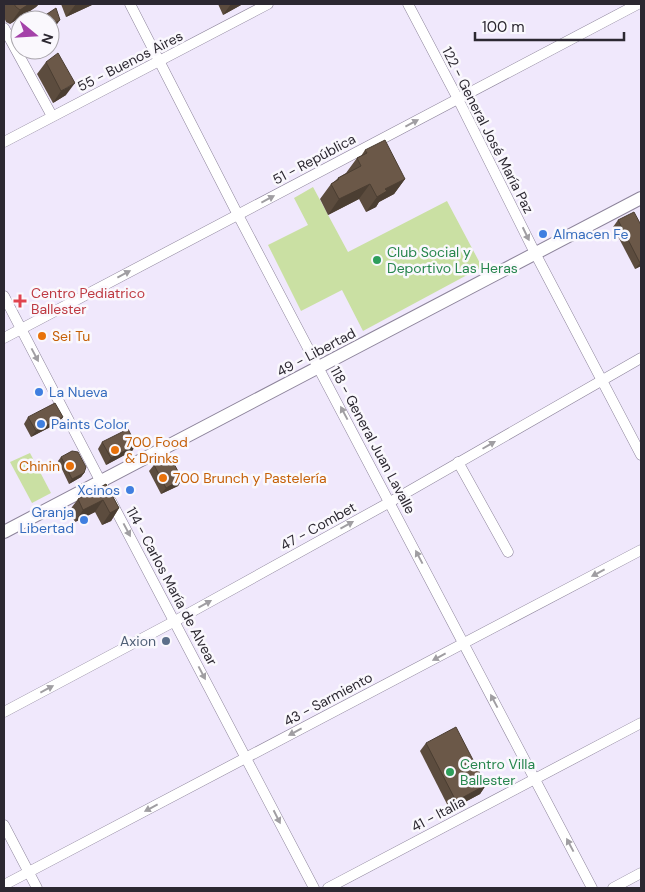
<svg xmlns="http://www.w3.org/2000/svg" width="645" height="892" font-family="'DM Sans',sans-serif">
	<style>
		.green { fill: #cae0a3 }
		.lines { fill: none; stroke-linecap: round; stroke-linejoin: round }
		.minor-casing { stroke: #8d849b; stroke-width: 11 }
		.tertiary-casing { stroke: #8d849b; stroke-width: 14 }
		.minor { stroke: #fff; stroke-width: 10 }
		.tertiary { stroke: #fff; stroke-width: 12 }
		.wall { fill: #5c4c3e }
		.shaded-wall { fill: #4b3e32 }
		.building { fill: #6b5848; stroke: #4b3e32 }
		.oneway { fill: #a09ea2 }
		.shop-dot { fill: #3f7fe0; stroke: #faf8fd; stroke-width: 2 }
		.leisure-dot { fill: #2e9e5b; stroke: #faf8fd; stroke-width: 2 }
		.health-dot { fill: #e0444e; stroke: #faf8fd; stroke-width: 2 }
		.food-dot { fill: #e8710a; stroke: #faf8fd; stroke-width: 2 }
		.service-dot { fill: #5c6f8a; stroke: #faf8fd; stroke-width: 2 }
		.labels { text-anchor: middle; stroke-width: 5; stroke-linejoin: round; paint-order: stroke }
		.street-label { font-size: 14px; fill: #2c2831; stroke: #faf8fd }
		.shop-label { font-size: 14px; fill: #366cbe; stroke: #faf8fd; text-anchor: start }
		.leisure-label { font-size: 14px; fill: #27864d; stroke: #faf8fd; text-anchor: start }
		.health-label { font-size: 14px; fill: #be3a42; stroke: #faf8fd; text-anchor: start }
		.food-label { font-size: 14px; fill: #c56008; stroke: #faf8fd; text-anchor: start }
		.service-label { font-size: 14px; fill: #4e5e75; stroke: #faf8fd; text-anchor: end }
	</style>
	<rect width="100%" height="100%" fill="#f0e8fc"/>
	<!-- green -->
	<g class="green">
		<polygon points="313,187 348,252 447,201 482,267 363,331 342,290 301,311 268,245 308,225 294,198"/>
		<polygon points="30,453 51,493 32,503 10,462"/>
	</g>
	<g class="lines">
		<!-- minor casing -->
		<g class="minor-casing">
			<g id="minor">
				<polyline points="130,4 238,215 592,888"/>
				<polyline points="408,4 458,99 535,253 641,455"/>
				<polyline points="4,28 52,116"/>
				<polyline points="4,142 268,4"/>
				<polyline points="4,296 104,488"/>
				<polyline points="4,338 638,4"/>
				<polyline points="458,462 508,552"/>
				<polyline points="111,501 314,888"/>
				<polyline points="4,712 175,621 390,502 641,358"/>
				<polyline points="4,825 37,888"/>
				<polyline points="4,885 641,550"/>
				<polyline points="328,888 641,723"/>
				<polyline points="613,888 641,873"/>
			</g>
		</g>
		<!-- tertiary casing -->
		<g class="tertiary-casing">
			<polyline id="tertiary" points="4,532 641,198"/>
		</g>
		<!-- minor -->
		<use href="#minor" class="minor"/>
		<!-- tertiary -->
		<use href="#tertiary" class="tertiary"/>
	</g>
	<!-- wall -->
	<g class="wall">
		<polygon points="4,4 39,4 36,7 10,24 6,22 4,17"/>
		<polygon points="61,4 94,4 66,17"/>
		<polygon points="218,4 242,4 241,5 223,15"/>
		<polygon points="46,62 66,95 53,103 37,74"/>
		<polygon points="365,150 405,179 394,194 379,202 376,207 366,212 359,199 328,215 320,199 331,184 335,181 338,178 346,173 357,158 361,156"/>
		<polygon points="618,220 641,225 641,266 635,269 613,227"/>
		<polygon points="28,417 63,417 58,423 31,437 24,424"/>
		<polygon points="102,442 136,445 132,451 106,465 98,449"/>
		<polygon points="61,457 84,473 81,477 69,484 58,461"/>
		<polygon points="154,465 182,479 178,486 161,494 149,471"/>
		<polygon points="106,484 119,508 111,521 102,525 95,512 75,522 69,511 78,499"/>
		<polygon points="426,743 486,785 480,794 450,810 420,751"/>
	</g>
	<!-- shaded-wall -->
	<g class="shaded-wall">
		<polygon points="29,4 39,4 36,7 10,24 20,10"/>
		<polygon points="76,4 94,4 66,17"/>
		<polygon points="231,4 242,4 241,5 223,15"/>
		<polygon points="60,20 50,34 50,26"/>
		<polygon points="75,83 66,95 53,103 61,91"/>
		<polygon points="405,179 394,194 379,202 376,207 366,212 377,197 385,189"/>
		<polygon points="370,184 359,199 328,215 339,199"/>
		<polygon points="641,262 641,266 635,269 640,263"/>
		<polygon points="63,417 58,423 31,437 36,431"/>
		<polygon points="136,445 132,451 106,465 111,458"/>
		<polygon points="84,473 81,477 69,484 72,479"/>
		<polygon points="182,479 178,486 161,494 166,488"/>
		<polygon points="103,500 95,512 75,522 83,510"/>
		<polygon points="119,508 111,521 102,525 110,513"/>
		<polygon points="486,785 480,794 450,810 456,801"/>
	</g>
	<!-- building -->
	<g class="building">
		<polygon points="14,4 29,4 20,10 16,7"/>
		<polygon points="56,8 60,20 50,26 50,20 38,20"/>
		<polygon points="58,53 75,83 61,91 46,62"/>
		<polygon points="385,140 405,179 385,189 387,191 377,197 370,184 339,199 331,184 339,179 338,178 361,166 357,158 367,153 365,150"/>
		<polygon points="634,212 641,225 641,262 640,263 618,220"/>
		<polygon points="55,403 63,417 36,431 28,417"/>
		<polygon points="128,429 136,445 111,458 102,442"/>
		<polygon points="72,451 78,452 86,467 84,473 72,479 61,457"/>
		<polygon points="170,456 182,479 166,488 154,465"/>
		<polygon points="106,484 119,508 110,513 103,500 83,510 78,499"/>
		<polygon points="456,727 486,785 456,801 426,743"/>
	</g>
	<!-- one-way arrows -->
	<defs><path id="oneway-solid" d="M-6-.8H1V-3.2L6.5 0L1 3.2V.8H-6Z" transform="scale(1.25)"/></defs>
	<g class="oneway">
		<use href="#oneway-solid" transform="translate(412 123) rotate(-28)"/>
		<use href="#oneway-solid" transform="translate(268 199) rotate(-28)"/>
		<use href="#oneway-solid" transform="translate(526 234) rotate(64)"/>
		<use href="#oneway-solid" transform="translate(124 274) rotate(-28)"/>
		<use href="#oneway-solid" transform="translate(35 355) rotate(62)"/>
		<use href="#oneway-solid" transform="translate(344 413) rotate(-118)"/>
		<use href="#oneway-solid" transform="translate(489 445) rotate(-30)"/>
		<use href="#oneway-solid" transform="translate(347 525) rotate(-29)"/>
		<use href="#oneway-solid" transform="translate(127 530) rotate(62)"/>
		<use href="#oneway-solid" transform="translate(419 557) rotate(-118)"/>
		<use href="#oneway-solid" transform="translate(598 573) rotate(152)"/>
		<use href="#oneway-solid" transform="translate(205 604) rotate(-29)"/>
		<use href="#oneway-solid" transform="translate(439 657) rotate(152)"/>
		<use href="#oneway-solid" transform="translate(202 673) rotate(62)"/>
		<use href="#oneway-solid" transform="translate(47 689) rotate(-28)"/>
		<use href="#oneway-solid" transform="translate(494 701) rotate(-118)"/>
		<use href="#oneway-solid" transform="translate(295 732) rotate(152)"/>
		<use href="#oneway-solid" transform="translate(151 808) rotate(152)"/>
		<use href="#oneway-solid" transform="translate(277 817) rotate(63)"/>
		<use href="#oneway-solid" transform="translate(570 845) rotate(-118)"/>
	</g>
	<!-- markers -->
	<g class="shop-dot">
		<circle cx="543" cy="234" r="5"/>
		<circle cx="39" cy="392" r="5"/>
		<circle cx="41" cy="424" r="5"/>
		<circle cx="130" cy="490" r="5"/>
		<circle cx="84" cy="520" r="5"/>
	</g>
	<g class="leisure-dot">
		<circle cx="377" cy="260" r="5"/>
		<circle cx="450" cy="772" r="5"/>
	</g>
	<path class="health-dot" d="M17.5 293.5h5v5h5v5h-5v5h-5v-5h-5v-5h5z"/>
	<g class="food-dot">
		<circle cx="42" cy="336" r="5"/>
		<circle cx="115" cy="450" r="5"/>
		<circle cx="70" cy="466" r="5"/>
		<circle cx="163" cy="478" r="5"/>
	</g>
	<circle class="service-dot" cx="166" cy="641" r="5"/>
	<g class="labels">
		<!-- street labels -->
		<g class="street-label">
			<text transform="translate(130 61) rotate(-27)" y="5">55 - Buenos Aires</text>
			<text transform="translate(488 130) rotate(63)" y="5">122 - General José María Paz</text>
			<text transform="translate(314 159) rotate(-28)" y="5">51 - República</text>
			<text transform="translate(316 352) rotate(-28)" y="5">49 - Libertad</text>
			<text transform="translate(373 440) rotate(62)" y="5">118 - General Juan Lavalle</text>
			<text transform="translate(318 526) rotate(-29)" y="5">47 - Combet</text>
			<text transform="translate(172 586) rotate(62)" y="5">114 - Carlos María de Alvear</text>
			<text transform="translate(328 699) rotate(-28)" y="5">43 - Sarmiento</text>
			<text transform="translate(438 814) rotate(-28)" y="5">41 - Italia</text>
		</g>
		<!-- shop labels -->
		<g class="shop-label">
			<text x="553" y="239">Almacen Fe</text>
			<text x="49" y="397">La Nueva</text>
			<text x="51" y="429">Paints Color</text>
			<text x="120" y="495" text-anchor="end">Xcinos</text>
			<text x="74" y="517" text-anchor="end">Granja<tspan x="74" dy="16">Libertad</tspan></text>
		</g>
		<!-- leisure labels -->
		<g class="leisure-label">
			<text x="387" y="257">Club Social y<tspan x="387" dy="16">Deportivo Las Heras</tspan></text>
			<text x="460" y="769">Centro Villa<tspan x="460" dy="16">Ballester</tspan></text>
		</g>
		<!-- health labels -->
		<g class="health-label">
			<text x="31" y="298">Centro Pediatrico<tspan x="31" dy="16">Ballester</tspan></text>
		</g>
		<!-- food labels -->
		<g class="food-label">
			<text x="52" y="341">Sei Tu</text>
			<text x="125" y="447">700 Food<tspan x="125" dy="16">&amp; Drinks</tspan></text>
			<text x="60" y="471" text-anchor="end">Chinin</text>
			<text x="173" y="483">700 Brunch y Pastelería</text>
		</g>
		<!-- service labels -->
		<g class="service-label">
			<text x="156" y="646">Axion</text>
		</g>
	</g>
	<!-- border -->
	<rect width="645" height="892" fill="none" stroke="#2c2831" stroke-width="10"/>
	<!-- north arrow -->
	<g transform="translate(35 35) rotate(108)"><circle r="24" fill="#faf8fd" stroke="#a8a5ab"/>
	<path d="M0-4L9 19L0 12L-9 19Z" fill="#a442a9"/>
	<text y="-8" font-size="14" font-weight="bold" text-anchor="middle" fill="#2c2831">N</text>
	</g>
	<!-- scale -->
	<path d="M475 32v8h149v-8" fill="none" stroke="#2c2831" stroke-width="2.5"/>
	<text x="482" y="32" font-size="15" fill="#2c2831" stroke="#faf8fd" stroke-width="4" paint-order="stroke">100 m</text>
</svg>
